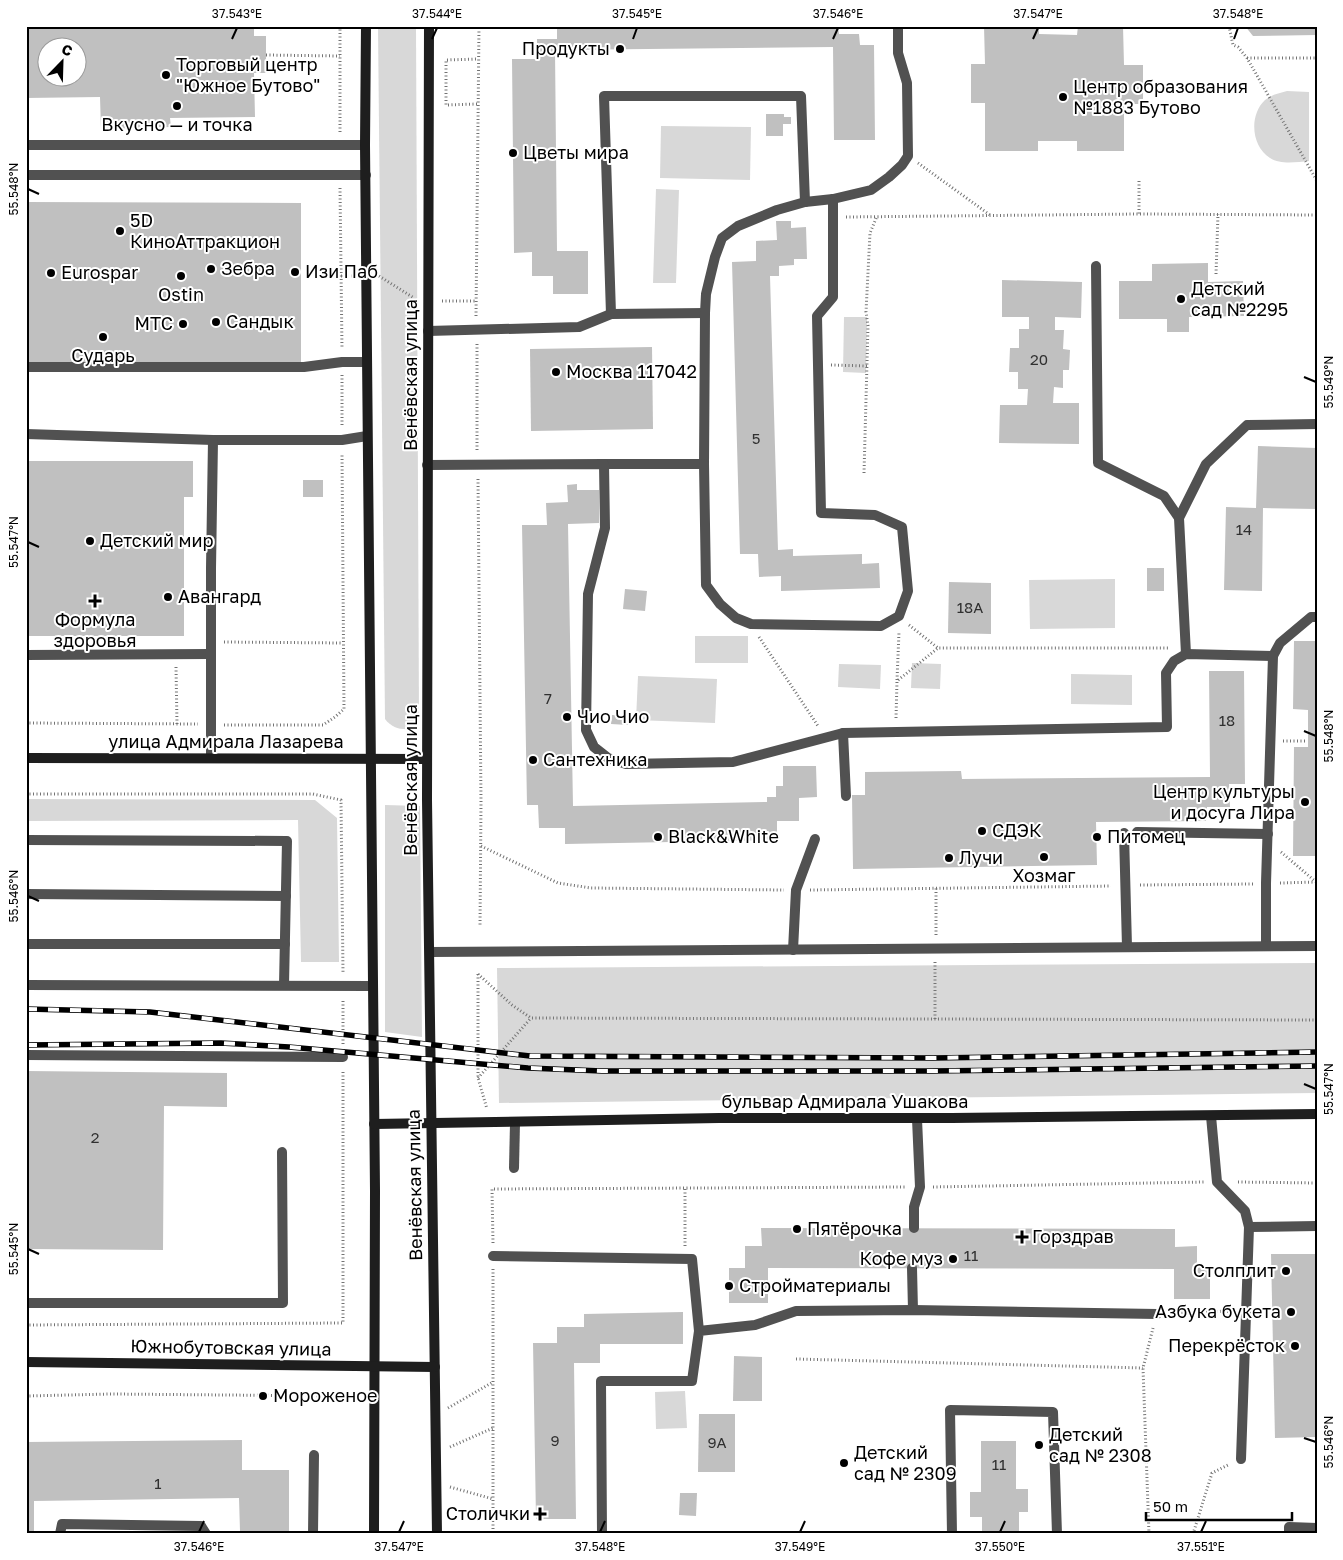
<svg xmlns="http://www.w3.org/2000/svg" width="1343" height="1560" font-family="'Golos Text',sans-serif">
	<style>
		.green { fill: #d8d8d8 }
		.building { fill: #c0c0c0; fill-rule: evenodd }
		.lines { fill: none; stroke-linecap: round; stroke-linejoin: round }
		.path { stroke: #737373; stroke-width: 3; stroke-dasharray: 1 2.5; stroke-linecap: butt }
		.lane { stroke: #515151; stroke-width: 10 }
		.street { stroke: #515151; stroke-width: 10 }
		.secondary { stroke: #1e1e1e; stroke-width: 10 }
		.rail-casing { stroke: #000; stroke-width: 5.5 }
		.rail { stroke: #fff; stroke-width: 4; stroke-dasharray: 11; stroke-linecap: butt }
		.ticks { fill: none; stroke: #000; stroke-width: 2 }
		.poi-dot { fill: #000; stroke: #fff; stroke-width: 2 }
		.labels { text-anchor: middle; stroke-width: 4; stroke-linejoin: round; paint-order: stroke }
		.number-label { font-size: 15px; fill: #303030 }
		.poi-label { font-size: 18px; fill: #000; stroke: #fff; text-anchor: start }
		.street-label { font-size: 18px; fill: #000; stroke: #fff }
		.neatline { fill: none; stroke: #000; stroke-width: 2 }
		.ticks-label { font-size: 12px; text-anchor: middle; fill: #000 }
	</style>
	<rect width="100%" height="100%" fill="#fff"/>
	<!-- green -->
	<g class="green">
		<path d="M378 26H416L419 720 411 729C400 730 392 728 385 719Z"/>
		<path d="M1287 91 1309 92V161C1297 162 1281 165 1270 158 1251 146 1249 115 1265 100 1271 95 1279 93 1287 91Z"/>
		<polygon points="661,126 751,127 750,180 660,178"/>
		<polygon points="656,189 679,190 676,283 653,283"/>
		<polygon points="844,317 867,317 866,373 843,372"/>
		<polygon points="1115,579 1115,628 1030,629 1029,580"/>
		<rect x="695" y="636" width="53" height="27"/>
		<polygon points="912,663 941,664 940,689 911,688"/>
		<polygon points="839,664 881,665 880,689 838,687"/>
		<polygon points="1071,674 1132,675 1132,705 1071,704"/>
		<polygon points="638,676 717,679 715,723 636,720"/>
		<polygon points="26,799 315,800 337,818 339,962 301,962 298,820 26,821"/>
		<polygon points="385,805 420,806 422,1037 385,1032"/>
		<polygon points="1317,963 1317,1093 499,1103 497,968"/>
		<polygon points="685,1391 687,1428 656,1429 655,1392"/>
	</g>
	<!-- building -->
	<g class="building">
		<path d="M26 26H254V36H266V73H254L255 117 170 118 171 127 101 129 100 97 26 98ZM48 48H78V78H48Z"/>
		<polygon points="557,26 838,26 839,34 859,34 860,45 874,45 875,140 834,140 833,47 555,50 557,251 588,251 588,294 553,294 553,276 532,276 532,252 514,253 512,59 537,59 537,39 557,39"/>
		<polygon points="984,26 1039,26 1039,34 1077,35 1078,26 1123,26 1124,65 1143,65 1143,104 1124,104 1124,151 1077,151 1077,141 1038,141 1038,151 985,151 985,103 971,103 971,64 985,64"/>
		<polygon points="1245,26 1317,26 1317,35 1253,36"/>
		<polygon points="766,114 784,114 784,117 791,117 791,124 783,124 783,136 766,136"/>
		<polygon points="26,202 301,203 301,365 26,364"/>
		<polygon points="776,221 791,221 791,228 806,227 807,259 794,259 794,265 779,266 779,276 770,276 778,550 793,549 793,556 862,554 862,564 879,563 880,588 781,591 781,576 759,577 758,554 740,554 732,262 756,261 756,241 777,240"/>
		<polygon points="1208,263 1208,282 1243,281 1244,316 1189,317 1189,332 1167,332 1167,319 1119,319 1119,281 1152,281 1152,264"/>
		<polygon points="1002,280 1082,282 1081,318 1055,317 1055,330 1064,330 1063,349 1070,350 1069,370 1063,370 1063,388 1054,387 1053,403 1079,403 1079,444 999,443 1000,405 1027,405 1028,389 1018,389 1018,372 1009,372 1010,348 1019,348 1019,329 1029,329 1029,317 1002,317"/>
		<polygon points="652,347 653,429 531,431 530,349"/>
		<polygon points="1258,446 1317,448 1317,509 1263,508 1262,591 1224,590 1226,507 1256,508"/>
		<polygon points="26,461 193,461 193,497 184,497 184,636 26,636"/>
		<rect x="303" y="480" width="20" height="17"/>
		<polygon points="577,484 577,490 599,490 599,523 568,524 573,806 767,802 767,797 776,797 776,786 783,786 783,766 816,766 817,797 799,798 799,821 777,821 777,840 565,844 565,828 539,828 538,805 527,805 522,525 547,525 546,503 568,502 567,485"/>
		<rect x="1147" y="568" width="17" height="23"/>
		<polygon points="949,582 991,583 991,634 948,633"/>
		<polygon points="625,589 647,591 645,611 623,609"/>
		<polygon points="1294,641 1317,641 1317,856 1293,856 1294,747 1308,747 1308,710 1293,709"/>
		<polygon points="1209,671 1244,671 1245,784 1229,784 1230,807 1207,807 1206,821 1096,822 1097,865 853,869 852,795 865,795 865,772 961,771 962,779 1210,777"/>
		<polygon points="612,715 629,716 628,725 611,724"/>
		<polygon points="26,1071 227,1073 227,1107 164,1106 163,1250 26,1249"/>
		<polygon points="761,1228 1175,1229 1175,1247 1197,1246 1197,1265 1210,1266 1210,1299 1174,1299 1174,1269 768,1268 768,1303 729,1303 729,1268 745,1268 745,1246 762,1246"/>
		<polygon points="1271,1254 1317,1254 1317,1437 1275,1438"/>
		<polygon points="683,1312 683,1344 600,1344 600,1363 574,1363 576,1519 536,1519 533,1343 557,1343 557,1327 584,1327 584,1314"/>
		<polygon points="734,1356 762,1357 762,1401 733,1401"/>
		<polygon points="699,1414 735,1414 735,1472 698,1472"/>
		<polygon points="242,1440 242,1470 289,1470 289,1531 240,1531 239,1498 34,1501 34,1534 26,1534 26,1442"/>
		<polygon points="981,1441 1016,1441 1016,1489 1028,1489 1028,1512 1019,1512 1019,1534 982,1534 982,1517 970,1517 970,1492 981,1492"/>
		<polygon points="680,1493 697,1493 696,1516 679,1515"/>
	</g>
	<g class="lines">
		<!-- path -->
		<g class="path">
			<polyline points="1229,26 1233,45 1238,47 1247,58 1317,181"/>
			<polyline points="266,55 340,56"/>
			<polyline points="1247,58 1317,58"/>
			<polyline points="477,104 446,105 446,60 478,59"/>
			<polyline points="340,132 340,26"/>
			<polyline points="918,163 990,215"/>
			<polyline points="1139,181 1139,214"/>
			<polyline points="340,188 342,349"/>
			<polyline points="846,217 1139,214 1317,215"/>
			<polyline points="1216,274 1218,214"/>
			<polyline points="341,276 353,276"/>
			<polyline points="379,276 414,298"/>
			<polyline points="442,301 477,301"/>
			<polyline points="476,316 479,26"/>
			<polyline points="477,344 477,451"/>
			<polyline points="831,365 867,366"/>
			<polyline points="342,375 342,427"/>
			<polyline points="864,473 868,326 866,312 870,233 877,216"/>
			<polyline points="478,479 481,802 480,927"/>
			<polyline points="909,625 938,648"/>
			<polyline points="759,637 818,726"/>
			<polyline points="224,642 343,643"/>
			<polyline points="176,667 177,724"/>
			<polyline points="897,680 899,632"/>
			<polyline points="896,718 897,681 938,648 1168,648"/>
			<polyline points="26,723 198,724"/>
			<polyline points="224,725 323,725 335,717 344,709 342,453"/>
			<polyline points="1283,741 1307,741"/>
			<polyline points="26,794 313,794 341,800 343,972"/>
			<polyline points="481,846 558,883 591,888 784,890"/>
			<polyline points="1281,852 1316,882"/>
			<polyline points="1280,883 1317,882"/>
			<polyline points="1140,885 1254,884"/>
			<polyline points="810,890 1111,886"/>
			<polyline points="936,935 936,888"/>
			<polyline points="478,974 478,1078 487,1109"/>
			<polyline points="478,974 512,1005 531,1018 1317,1020"/>
			<polyline points="935,1019 935,961"/>
			<polyline points="343,1044 343,1001"/>
			<polyline points="478,1078 531,1018"/>
			<polyline points="1238,1182 1317,1183"/>
			<polyline points="933,1187 1204,1182"/>
			<polyline points="493,1243 492,1189 905,1187"/>
			<polyline points="685,1246 685,1188"/>
			<polyline points="493,1269 493,1534"/>
			<polyline points="1171,1313 1232,1311"/>
			<polyline points="26,1325 343,1323 343,1071"/>
			<polyline points="796,1359 1143,1368"/>
			<polyline points="26,1396 111,1394 341,1396"/>
			<polyline points="448,1408 493,1382"/>
			<polyline points="450,1447 493,1428"/>
			<polyline points="450,1487 493,1499"/>
			<polyline points="1149,1534 1143,1368 1153,1328"/>
			<polyline points="1193,1534 1212,1473 1228,1465"/>
		</g>
		<!-- lane -->
		<g class="lane">
			<polyline points="26,145 365,145"/>
			<polyline points="26,175 366,175"/>
			<polyline points="1096,266 1098,463 1164,496 1179,518"/>
			<polyline points="611,314 604,96 801,96 805,202"/>
			<polyline points="428,331 579,327 611,314 705,313"/>
			<polyline points="26,367 304,367 342,362 367,362"/>
			<polyline points="26,434 213,440 342,440 367,436"/>
			<polyline points="604,464 704,464 705,313 706,294 715,257 722,238 738,226 777,210 805,202 833,199 871,190 889,177 902,165 908,156 907,83 898,53 898,26"/>
			<polyline points="704,464 706,585 720,604 736,618 751,624 881,626 899,616 908,591 902,527 875,515 821,513 817,316 833,297 833,199"/>
			<polyline points="427,465 604,464 605,528 588,594 586,730 594,747 608,758 626,764 733,762 843,733 1167,727 1166,673 1174,661 1186,654 1273,656 1280,643 1311,617 1317,617"/>
			<polyline points="1186,654 1179,518 1206,464 1247,425 1317,424"/>
			<polyline points="26,655 210,654"/>
			<polyline points="843,733 846,796"/>
			<polyline points="211,758 211,568 213,440"/>
			<polyline points="1137,832 1268,834"/>
			<polyline points="1124,833 1127,947"/>
			<polyline points="26,840 287,841 284,985"/>
			<polyline points="26,894 286,896"/>
			<polyline points="26,944 285,944"/>
			<polyline points="1266,946 1266,883 1273,656"/>
			<polyline points="793,950 796,890 815,839"/>
			<polyline points="26,985 373,986"/>
			<polyline points="26,1055 343,1057"/>
			<polyline points="1211,1116 1217,1182 1245,1211 1249,1227 1241,1459"/>
			<polyline points="514,1168 515,1123"/>
			<polyline points="1249,1227 1317,1226"/>
			<polyline points="914,1228 914,1207 920,1187 917,1119"/>
			<polyline points="493,1256 692,1259 699,1331"/>
			<polyline points="912,1268 913,1310"/>
			<polyline points="26,1303 283,1303 282,1152"/>
			<polyline points="60,1534 62,1524 201,1526 206,1534"/>
			<polyline points="313,1534 314,1455"/>
			<polyline points="602,1534 601,1381 692,1381 699,1331 755,1325 796,1311 913,1310 1157,1314"/>
			<polyline points="952,1534 950,1410 1053,1412 1057,1534"/>
			<polyline points="1289,1534 1289,1527 1317,1528"/>
		</g>
		<!-- street -->
		<polyline class="street" points="430,952 1317,946"/>
		<!-- secondary -->
		<g class="secondary">
			<polyline points="366,26 365,145 375,1191 374,1534"/>
			<polyline points="429,26 427,800 437,1534"/>
			<polyline points="26,758 426,759"/>
			<polyline points="374,1124 719,1118 952,1118 1317,1114"/>
			<polyline points="26,1362 435,1367"/>
		</g>
		<!-- rail casing -->
		<g class="rail-casing">
			<g id="rail">
				<polyline points="26,1009 150,1012 530,1056 933,1058 1317,1052"/>
				<polyline points="26,1045 221,1043 289,1047 528,1068 602,1071 932,1071 1317,1066"/>
			</g>
		</g>
		<!-- rail -->
		<use href="#rail" class="rail"/>
	</g>
	<!-- ticks -->
	<path class="ticks" d="M232 39 237 28M432 39 437 28M633 39 637 28M833 39 838 28M1033 39 1038 28M1234 39 1238 28M28 189 39 194M1304 377 1316 382M28 542 39 547M1304 731 1316 736M28 896 39 901M1304 1084 1316 1089M28 1249 39 1254M1304 1438 1316 1442M199 1532 204 1521M399 1532 404 1521M600 1532 605 1521M800 1532 805 1521M1000 1532 1005 1521M1201 1532 1206 1521"/>
	<!-- markers -->
	<g class="poi-dot">
		<circle cx="620" cy="49" r="5"/>
		<circle cx="166" cy="75" r="5"/>
		<circle cx="1063" cy="97" r="5"/>
		<circle cx="177" cy="106" r="5"/>
		<circle cx="513" cy="153" r="5"/>
		<circle cx="120" cy="231" r="5"/>
		<circle cx="211" cy="269" r="5"/>
		<circle cx="295" cy="272" r="5"/>
		<circle cx="51" cy="273" r="5"/>
		<circle cx="181" cy="276" r="5"/>
		<circle cx="1181" cy="299" r="5"/>
		<circle cx="216" cy="322" r="5"/>
		<circle cx="183" cy="324" r="5"/>
		<circle cx="103" cy="337" r="5"/>
		<circle cx="556" cy="372" r="5"/>
		<circle cx="90" cy="541" r="5"/>
		<circle cx="168" cy="597" r="5"/>
		<path d="M92.5 593.5h5v5h5v5h-5v5h-5v-5h-5v-5h5z"/>
		<circle cx="567" cy="717" r="5"/>
		<circle cx="533" cy="760" r="5"/>
		<circle cx="1305" cy="802" r="5"/>
		<circle cx="982" cy="831" r="5"/>
		<circle cx="658" cy="837" r="5"/>
		<circle cx="1097" cy="837" r="5"/>
		<circle cx="1044" cy="857" r="5"/>
		<circle cx="949" cy="858" r="5"/>
		<circle cx="797" cy="1229" r="5"/>
		<path d="M1019.5 1229.5h5v5h5v5h-5v5h-5v-5h-5v-5h5z"/>
		<circle cx="953" cy="1259" r="5"/>
		<circle cx="1286" cy="1271" r="5"/>
		<circle cx="729" cy="1286" r="5"/>
		<circle cx="1291" cy="1312" r="5"/>
		<circle cx="1295" cy="1346" r="5"/>
		<circle cx="263" cy="1396" r="5"/>
		<circle cx="1039" cy="1445" r="5"/>
		<circle cx="844" cy="1463" r="5"/>
		<path d="M537.5 1506.5h5v5h5v5h-5v5h-5v-5h-5v-5h5z"/>
	</g>
	<g class="labels">
		<!-- number labels -->
		<g class="number-label">
			<text x="1039" y="365">20</text>
			<text x="756" y="444">5</text>
			<text x="1244" y="535">14</text>
			<text x="970" y="613">18А</text>
			<text x="548" y="704">7</text>
			<text x="1227" y="726">18</text>
			<text x="95" y="1143">2</text>
			<text x="971" y="1261">11</text>
			<text x="555" y="1446">9</text>
			<text x="717" y="1448">9А</text>
			<text x="999" y="1470">11</text>
			<text x="158" y="1489">1</text>
		</g>
		<!-- poi labels -->
		<g class="poi-label">
			<text x="610" y="55" text-anchor="end">Продукты</text>
			<text x="176" y="71">Торговый центр<tspan x="176" dy="21">"Южное Бутово"</tspan></text>
			<text x="1073" y="93">Центр образования<tspan x="1073" dy="21">№1883 Бутово</tspan></text>
			<text x="177" y="131" text-anchor="middle">Вкусно — и точка</text>
			<text x="523" y="159">Цветы мира</text>
			<text x="130" y="227">5D<tspan x="130" dy="21">КиноАттракцион</tspan></text>
			<text x="221" y="275">Зебра</text>
			<text x="305" y="278">Изи Паб</text>
			<text x="61" y="279">Eurospar</text>
			<text x="1191" y="295">Детский<tspan x="1191" dy="21">сад №2295</tspan></text>
			<text x="181" y="301" text-anchor="middle">Ostin</text>
			<text x="226" y="328">Сандык</text>
			<text x="173" y="330" text-anchor="end">МТС</text>
			<text x="103" y="362" text-anchor="middle">Сударь</text>
			<text x="566" y="378">Москва 117042</text>
			<text x="100" y="547">Детский мир</text>
			<text x="178" y="603">Авангард</text>
			<text x="95" y="626" text-anchor="middle">Формула<tspan x="95" dy="21">здоровья</tspan></text>
			<text x="577" y="723">Чио Чио</text>
			<text x="543" y="766">Сантехника</text>
			<text x="1295" y="798" text-anchor="end">Центр культуры<tspan x="1295" dy="21">и досуга Лира</tspan></text>
			<text x="992" y="837">СДЭК</text>
			<text x="668" y="843">Black&amp;White</text>
			<text x="1107" y="843">Питомец</text>
			<text x="959" y="864">Лучи</text>
			<text x="1044" y="882" text-anchor="middle">Хозмаг</text>
			<text x="807" y="1235">Пятёрочка</text>
			<text x="1032" y="1243">Горздрав</text>
			<text x="943" y="1265" text-anchor="end">Кофе муз</text>
			<text x="1276" y="1277" text-anchor="end">Столплит</text>
			<text x="739" y="1292">Стройматериалы</text>
			<text x="1281" y="1318" text-anchor="end">Азбука букета</text>
			<text x="1285" y="1352" text-anchor="end">Перекрёсток</text>
			<text x="273" y="1402">Мороженое</text>
			<text x="1049" y="1441">Детский<tspan x="1049" dy="21">сад № 2308</tspan></text>
			<text x="854" y="1459">Детский<tspan x="854" dy="21">сад № 2309</tspan></text>
			<text x="530" y="1520" text-anchor="end">Столички</text>
		</g>
		<!-- street labels -->
		<g class="street-label">
			<text transform="translate(411 375) rotate(-90)" y="6">Венёвская улица</text>
			<text x="226" y="748">улица Адмирала Лазарева</text>
			<text transform="translate(411 780) rotate(-90)" y="6">Венёвская улица</text>
			<text x="845" y="1108">бульвар Адмирала Ушакова</text>
			<text transform="translate(415 1185) rotate(-91)" y="6">Венёвская улица</text>
			<text transform="translate(231 1348) rotate(1)" y="6">Южнобутовская улица</text>
		</g>
	</g>
	<!-- border -->
	<rect width="1343" height="1560" fill="none" stroke="#ffffff" stroke-width="55"/>
	<!-- north arrow -->
	<g transform="translate(62 62) rotate(23)"><circle r="24" fill="#ffffff" stroke="#999999"/>
	<path d="M0-4L9 19L0 12L-9 19Z" fill="#000000"/>
	<text y="-8" font-size="14" font-weight="bold" text-anchor="middle" fill="#000000">С</text>
	</g>
	<!-- scale -->
	<path d="M1146 1512v8h146v-8" fill="none" stroke="#000000" stroke-width="2.5"/>
	<text x="1153" y="1512" font-size="15" fill="#000000" stroke="#ffffff" stroke-width="4" paint-order="stroke">50 m</text>
	<rect x="28" y="28" width="1288" height="1504" class="neatline"/>
	<g class="ticks-label">
		<text x="237" y="18">37.543°E</text>
		<text x="437" y="18">37.544°E</text>
		<text x="637" y="18">37.545°E</text>
		<text x="838" y="18">37.546°E</text>
		<text x="1038" y="18">37.547°E</text>
		<text x="1238" y="18">37.548°E</text>
		<text transform="translate(14 189) rotate(-90)" y="4">55.548°N</text>
		<text transform="translate(1329 382) rotate(-90)" y="4">55.549°N</text>
		<text transform="translate(14 542) rotate(-90)" y="4">55.547°N</text>
		<text transform="translate(1329 736) rotate(-90)" y="4">55.548°N</text>
		<text transform="translate(14 896) rotate(-90)" y="4">55.546°N</text>
		<text transform="translate(1329 1089) rotate(-90)" y="4">55.547°N</text>
		<text transform="translate(14 1249) rotate(-90)" y="4">55.545°N</text>
		<text transform="translate(1329 1442) rotate(-90)" y="4">55.546°N</text>
		<text x="199" y="1551">37.546°E</text>
		<text x="399" y="1551">37.547°E</text>
		<text x="600" y="1551">37.548°E</text>
		<text x="800" y="1551">37.549°E</text>
		<text x="1000" y="1551">37.550°E</text>
		<text x="1201" y="1551">37.551°E</text>
	</g>
</svg>
